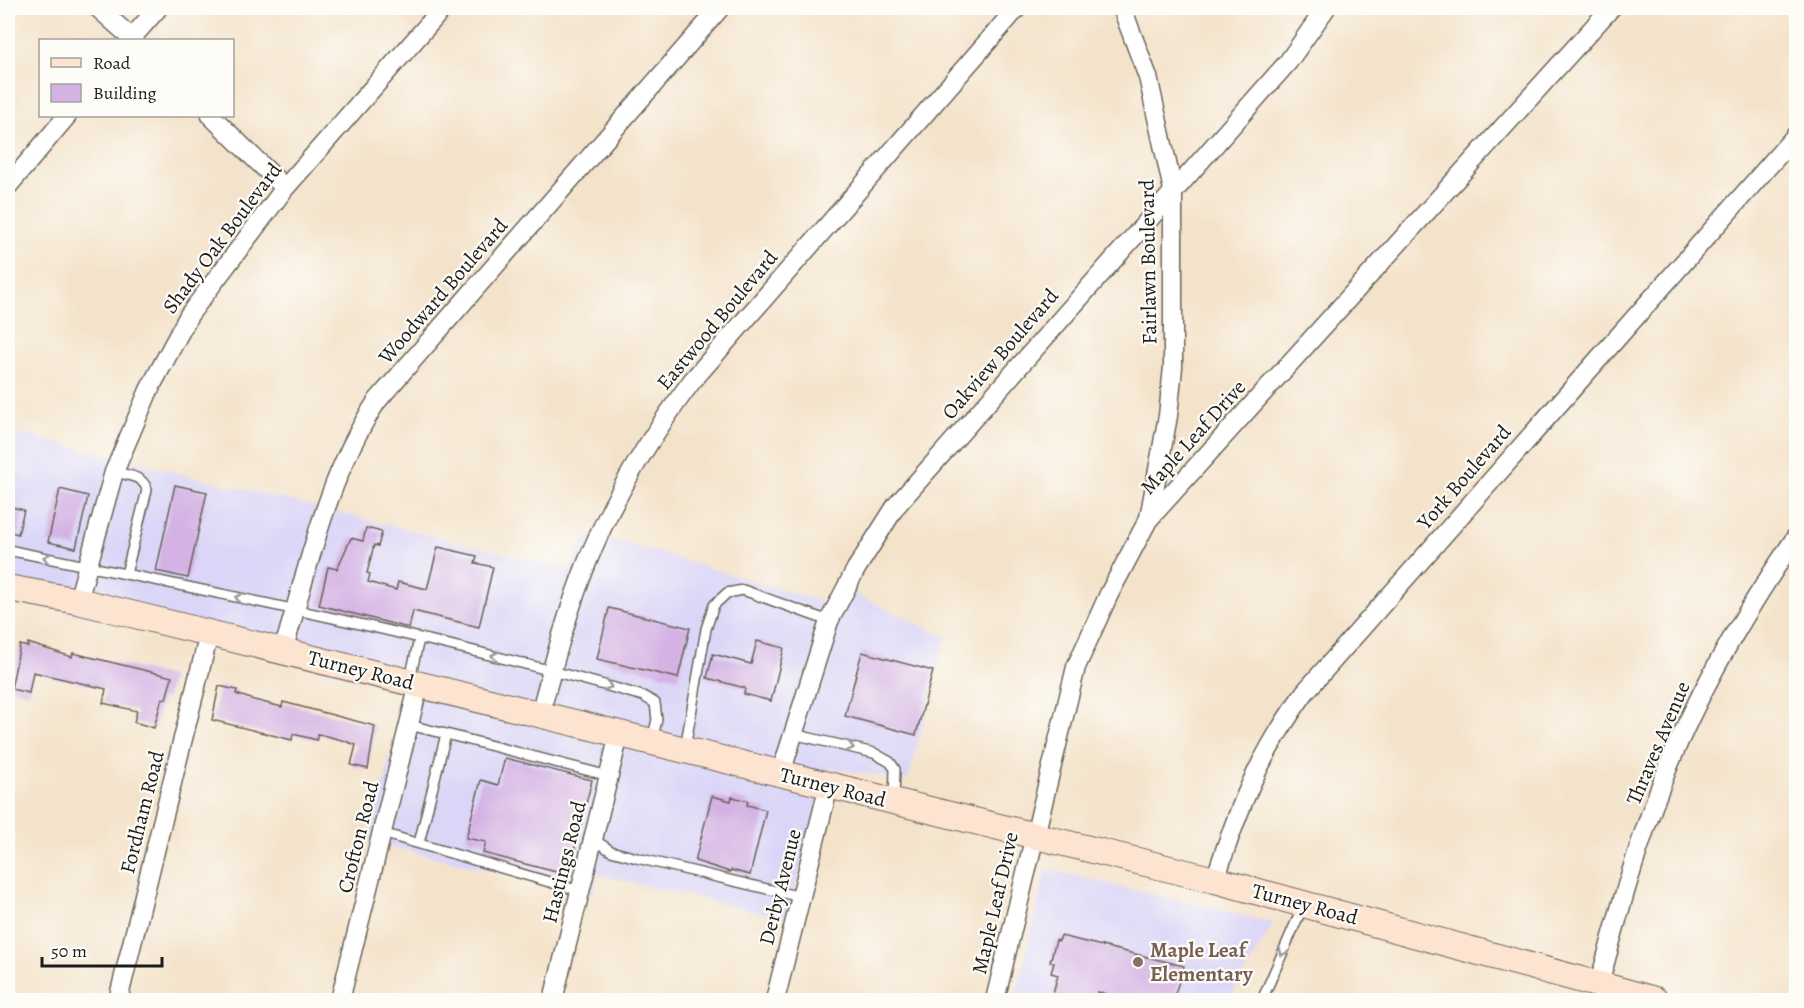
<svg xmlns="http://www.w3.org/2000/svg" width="1804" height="1008" font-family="Alegreya,serif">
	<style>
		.built { fill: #dbd6f7 }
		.building { fill: #d4b3e4 }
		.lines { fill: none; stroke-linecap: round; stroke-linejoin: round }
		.lane-casing { stroke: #686259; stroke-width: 12 }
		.street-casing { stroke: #686259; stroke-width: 21 }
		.secondary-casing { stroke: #686259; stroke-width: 28 }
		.lane { stroke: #fff; stroke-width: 9 }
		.street { stroke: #fff; stroke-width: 18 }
		.secondary { stroke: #fde4d0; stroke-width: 26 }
		.oneway { stroke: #999 }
		.education-dot { fill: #8d6e63; stroke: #fdfcf7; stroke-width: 2 }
		.labels { text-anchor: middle; stroke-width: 4.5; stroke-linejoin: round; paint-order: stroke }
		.street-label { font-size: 21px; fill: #1c1c1c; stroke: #fdfcf7 }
		.education-label { font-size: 21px; font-weight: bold; fill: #785e54; stroke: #fdfcf7; text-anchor: start }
	</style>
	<rect width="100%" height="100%" fill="#fdfcf7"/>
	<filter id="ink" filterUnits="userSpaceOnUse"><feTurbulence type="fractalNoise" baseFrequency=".0167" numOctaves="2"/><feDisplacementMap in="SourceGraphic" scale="12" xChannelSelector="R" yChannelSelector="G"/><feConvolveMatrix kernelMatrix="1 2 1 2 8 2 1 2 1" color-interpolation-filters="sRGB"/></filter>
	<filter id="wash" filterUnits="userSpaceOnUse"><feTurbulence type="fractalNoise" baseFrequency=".008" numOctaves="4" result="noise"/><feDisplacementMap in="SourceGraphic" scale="24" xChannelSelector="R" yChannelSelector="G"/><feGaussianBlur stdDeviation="1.35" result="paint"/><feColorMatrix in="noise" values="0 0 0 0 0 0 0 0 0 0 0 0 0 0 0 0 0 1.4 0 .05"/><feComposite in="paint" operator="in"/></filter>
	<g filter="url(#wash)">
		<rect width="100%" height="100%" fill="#f4e3cb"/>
		<!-- built -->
		<g class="built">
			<polygon points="8,431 571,570 587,535 626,543 826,603 838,586 946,637 908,780 830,768 786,919 596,874 594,895 370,842 406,689 8,598"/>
			<polygon points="1046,869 1274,923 1229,1000 1015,1000"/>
		</g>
		<g id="blocks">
			<!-- building -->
			<g class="building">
				<polygon points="175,485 207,492 188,578 156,571"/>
				<polygon points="60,489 88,496 76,548 48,542"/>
				<polygon points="8,506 24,510 18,534 8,531"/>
				<polygon points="366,528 382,532 378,546 374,545 367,573 370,574 368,582 396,590 398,582 427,589 438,547 477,556 475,563 493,567 479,627 413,611 409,628 319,605 328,567 337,569 351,538 363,541"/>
				<polygon points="609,608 690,628 678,678 597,659"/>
				<polygon points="757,641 784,648 771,701 744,694 745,688 707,678 713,654 751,664"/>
				<polygon points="28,643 72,657 73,653 172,677 166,699 162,698 154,728 134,722 137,711 103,703 106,689 102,688 33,672 29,693 11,689 20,645 28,647"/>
				<polygon points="862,652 933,671 916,735 845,716"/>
				<polygon points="219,686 237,690 236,694 254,700 282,707 283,702 375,726 368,769 351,765 356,745 342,740 318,734 317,740 293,734 292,740 212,720"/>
				<polygon points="505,758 592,780 568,875 483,853 486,842 466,838 481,780 498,785"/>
				<polygon points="712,796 731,801 732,797 748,801 747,805 766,810 750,875 731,870 730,872 695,861"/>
				<polygon points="1061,936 1184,966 1173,1000 1129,1000 1098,992 1096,1000 1051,1000 1058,975 1051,973 1054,963 1050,962 1056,940 1059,941"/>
			</g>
		</g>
	</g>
	<g filter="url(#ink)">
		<use href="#blocks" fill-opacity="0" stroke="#686259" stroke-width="1.5"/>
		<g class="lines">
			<!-- lane casing -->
			<g class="lane-casing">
				<g id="lane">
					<path d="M114 472C127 475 144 476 147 490L126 574"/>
					<path d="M8 550C220 593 434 636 643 696L655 703 657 720 652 739"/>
					<polyline points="410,679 419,639"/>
					<polyline points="409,725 446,734"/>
					<polyline points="793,734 874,753 890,762 895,769 894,800"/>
					<polyline points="685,748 706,629 714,605 727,593 743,590 829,621"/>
					<polyline points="382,833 580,891"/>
					<polyline points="593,839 611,851 637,858 801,897"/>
					<polyline points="419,843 446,734 609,776"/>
					<polyline points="1262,1000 1303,906"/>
				</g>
			</g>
			<!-- street casing -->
			<g class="street-casing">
				<g id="street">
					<polyline points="98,8 134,40"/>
					<polyline points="1122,8 1148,77 1173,190 1173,367 1168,416 1149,518"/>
					<polyline points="130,40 158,8"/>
					<polyline points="211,116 285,188"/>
					<polyline points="8,186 67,116"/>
					<polyline points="78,601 114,472 149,390 189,315 285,188 443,8"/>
					<path d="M283 651C309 565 327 477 377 401L720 8"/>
					<path d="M540 714C554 662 568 609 588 560 614 495 650 437 692 381L1017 8"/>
					<polyline points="781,773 829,621 856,569 896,506 1288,62 1326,8"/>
					<path d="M1215 880C1239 806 1259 756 1305 692L1796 135"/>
					<path d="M1599 984C1618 915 1637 846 1663 780 1696 694 1744 613 1796 537"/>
					<polyline points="118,1000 209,634"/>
					<polyline points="340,1000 419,684"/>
					<polyline points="553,1000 619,735"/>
					<polyline points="775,1000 829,785"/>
					<polyline points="995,1000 1076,667 1109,594 1148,520 1611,8"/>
				</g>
			</g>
			<!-- secondary casing -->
			<g class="secondary-casing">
				<polyline id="secondary" points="8,588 78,601 1215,880 1655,1000"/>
			</g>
			<!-- lane -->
			<use href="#lane" class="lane"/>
			<!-- street -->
			<use href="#street" class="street"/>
			<!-- secondary -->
			<use href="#secondary" class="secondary"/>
		</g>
		<!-- one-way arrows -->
		<defs><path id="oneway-chevron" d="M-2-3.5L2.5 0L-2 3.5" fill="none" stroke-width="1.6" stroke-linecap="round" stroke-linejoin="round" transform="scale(1.5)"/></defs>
		<g class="oneway">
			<use href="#oneway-chevron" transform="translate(47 558) rotate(-168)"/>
			<use href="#oneway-chevron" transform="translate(239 598) rotate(-168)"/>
			<use href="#oneway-chevron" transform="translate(495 656) rotate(-167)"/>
			<use href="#oneway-chevron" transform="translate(608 686) rotate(16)"/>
			<use href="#oneway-chevron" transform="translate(850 747) rotate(13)"/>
			<use href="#oneway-chevron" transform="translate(1283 952) rotate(113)"/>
		</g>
	</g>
	<!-- markers -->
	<circle class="education-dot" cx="1138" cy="962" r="6"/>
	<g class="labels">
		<!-- street labels -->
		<g class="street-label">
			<text transform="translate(222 238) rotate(-53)" y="7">Shady Oak Boulevard</text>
			<text transform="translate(1148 262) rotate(-91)" y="7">Fairlawn Boulevard</text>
			<text transform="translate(443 291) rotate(-49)" y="7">Woodward Boulevard</text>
			<text transform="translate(717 320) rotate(-50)" y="7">Eastwood Boulevard</text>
			<text transform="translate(1000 354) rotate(-49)" y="7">Oakview Boulevard</text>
			<text transform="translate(1193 437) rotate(-48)" y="7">Maple Leaf Drive</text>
			<text transform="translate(1464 477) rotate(-49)" y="7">York Boulevard</text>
			<text transform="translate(361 670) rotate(14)" y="7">Turney Road</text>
			<text transform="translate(1658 743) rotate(-67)" y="7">Thraves Avenue</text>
			<text transform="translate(833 787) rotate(14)" y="7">Turney Road</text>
			<text transform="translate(142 812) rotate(-76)" y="7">Fordham Road</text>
			<text transform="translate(358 837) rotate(-76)" y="7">Crofton Road</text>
			<text transform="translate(564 862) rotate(-76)" y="7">Hastings Road</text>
			<text transform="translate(780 887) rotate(-76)" y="7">Derby Avenue</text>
			<text transform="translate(995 903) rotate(-77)" y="7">Maple Leaf Drive</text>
			<text transform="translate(1305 904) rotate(15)" y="7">Turney Road</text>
		</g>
		<!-- education labels -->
		<g class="education-label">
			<text x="1150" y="957">Maple Leaf<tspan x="1150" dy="24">Elementary</tspan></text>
		</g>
	</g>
	<!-- margin -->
	<rect width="1804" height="1008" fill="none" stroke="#fdfcf7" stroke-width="30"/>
	<!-- legend -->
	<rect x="39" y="39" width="195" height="78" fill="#fdfcf7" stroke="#a3a29f" stroke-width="1.5"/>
	<rect x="51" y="58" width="30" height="9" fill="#fde4d0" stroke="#a3a29f" stroke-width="1.5"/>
	<text x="93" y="69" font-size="18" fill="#1c1c1c">Road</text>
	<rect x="51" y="84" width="30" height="18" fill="#d4b3e4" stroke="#a3a29f" stroke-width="1.5"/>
	<text x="93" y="99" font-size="18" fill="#1c1c1c">Building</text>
	<!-- scale -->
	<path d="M42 957v9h120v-9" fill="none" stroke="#1c1c1c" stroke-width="3"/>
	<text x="51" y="957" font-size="18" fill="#1c1c1c" stroke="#fdfcf7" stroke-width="4.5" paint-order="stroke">50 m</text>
</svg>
